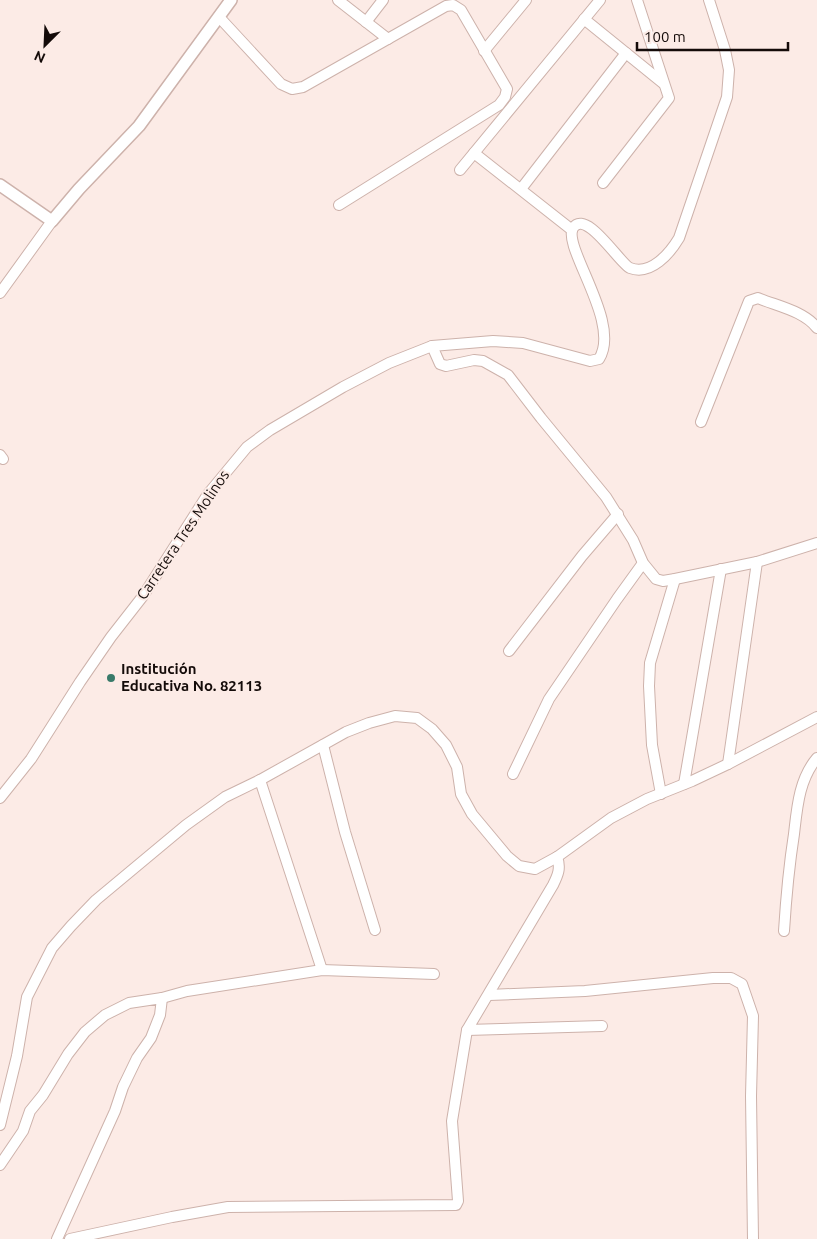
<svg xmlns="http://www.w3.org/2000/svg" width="817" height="1239" font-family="Ubuntu,sans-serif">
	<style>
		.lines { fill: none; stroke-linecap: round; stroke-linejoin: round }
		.minor-casing { stroke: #cdb2ab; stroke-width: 12 }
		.tertiary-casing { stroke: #cdb2ab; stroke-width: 14 }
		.minor { stroke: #fff; stroke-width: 10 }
		.tertiary { stroke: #fff; stroke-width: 11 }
		.poi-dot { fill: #397a6a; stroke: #fcebe6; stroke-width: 2 }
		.labels { text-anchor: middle; stroke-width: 4; stroke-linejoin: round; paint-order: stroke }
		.street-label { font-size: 15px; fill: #140b09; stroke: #fcebe6 }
		.poi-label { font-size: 15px; font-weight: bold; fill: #140b09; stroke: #fcebe6; text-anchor: start }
	</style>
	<rect width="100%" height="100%" fill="#fcebe6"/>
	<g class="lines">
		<!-- minor casing -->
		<g class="minor-casing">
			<g id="minor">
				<polyline points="338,0 388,39"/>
				<path d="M709 0 725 50 729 70 727 97 679 238C670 253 651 276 630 268 620 264 586 208 573 228 562 247 622 323 599 359L590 361 523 343 493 341 432 346 440 364 446 366 474 360 483 361 508 375 541 418 606 497 633 540 643 563 656 579 663 581 675 579 757 562 817 543"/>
				<polyline points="219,17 281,84 292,89 303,87 446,6 453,5 461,10 507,89 505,97 499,105 339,205"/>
				<polyline points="584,19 663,83"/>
				<polyline points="366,22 383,0"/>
				<polyline points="484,51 526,0"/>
				<polyline points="474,153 572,230"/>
				<polyline points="460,170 600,0"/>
				<polyline points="603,183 669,98 637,0"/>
				<polyline points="521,189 626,53"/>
				<polyline points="0,293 52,221"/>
				<path d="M701 422 749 301 758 298C777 306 804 311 817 328"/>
				<polyline points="0,455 3,459"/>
				<polyline points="509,651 582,556 618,514"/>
				<polyline points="323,745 345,832 375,930"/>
				<polyline points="728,764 757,562"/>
				<polyline points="513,774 549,699 617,599 643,563"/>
				<polyline points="260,780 322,970"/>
				<polyline points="684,784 721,569"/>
				<polyline points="661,794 652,745 649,686 650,663 675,579"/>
				<polyline points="0,798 31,759 80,682 111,637 143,596 208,494 247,447 270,430 343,387 389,363 432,346"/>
				<path d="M557 857C561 868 558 875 553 885L467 1030 602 1026"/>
				<path d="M784 931C786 899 789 866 794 834 797 808 799 779 817 758"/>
				<polyline points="489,995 585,991 713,978 731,978 742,984 753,1016 751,1096 753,1239"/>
				<polyline points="162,998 187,991 322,970 434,974"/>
				<polyline points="0,1125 17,1056 27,997 52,948 71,926 96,900 186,825 225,797 260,780 346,732 369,723 395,716 417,718 432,729 446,745 457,767 461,794 472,814 507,856 519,866 535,869 557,857 611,818 647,799 692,781 728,764 817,717"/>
				<polyline points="0,1165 23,1131 30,1111 43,1095 68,1054 85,1032 105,1015 129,1003 162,998 160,1015 151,1038 137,1058 123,1087 115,1111 57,1239"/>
				<polyline points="70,1239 172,1217 228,1207 456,1205 458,1201 452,1121 467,1030"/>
			</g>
		</g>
		<!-- tertiary casing -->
		<g class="tertiary-casing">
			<polyline id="tertiary" points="0,185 52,221 79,189 139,126 231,0"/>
		</g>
		<!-- minor -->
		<use href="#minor" class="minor"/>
		<!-- tertiary -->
		<use href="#tertiary" class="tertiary"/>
	</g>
	<!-- markers -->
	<circle class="poi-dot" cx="111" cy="678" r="5"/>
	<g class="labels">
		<!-- street labels -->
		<g class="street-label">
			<text transform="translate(183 535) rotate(-56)" y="5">Carretera Tres Molinos</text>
		</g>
		<!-- poi labels -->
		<g class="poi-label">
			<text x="121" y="674">Institución<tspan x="121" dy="17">Educativa No. 82113</tspan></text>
		</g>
	</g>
	<!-- north arrow -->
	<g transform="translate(45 45) rotate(204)" stroke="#fcebe6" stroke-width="4" paint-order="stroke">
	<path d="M0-4L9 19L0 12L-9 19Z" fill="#140b09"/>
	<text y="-8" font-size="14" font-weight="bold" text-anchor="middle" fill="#140b09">N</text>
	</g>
	<!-- scale -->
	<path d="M637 42v8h151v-8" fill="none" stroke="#140b09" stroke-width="2.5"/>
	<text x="644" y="42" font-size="15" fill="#140b09" stroke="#fcebe6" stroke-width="4" paint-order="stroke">100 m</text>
</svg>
